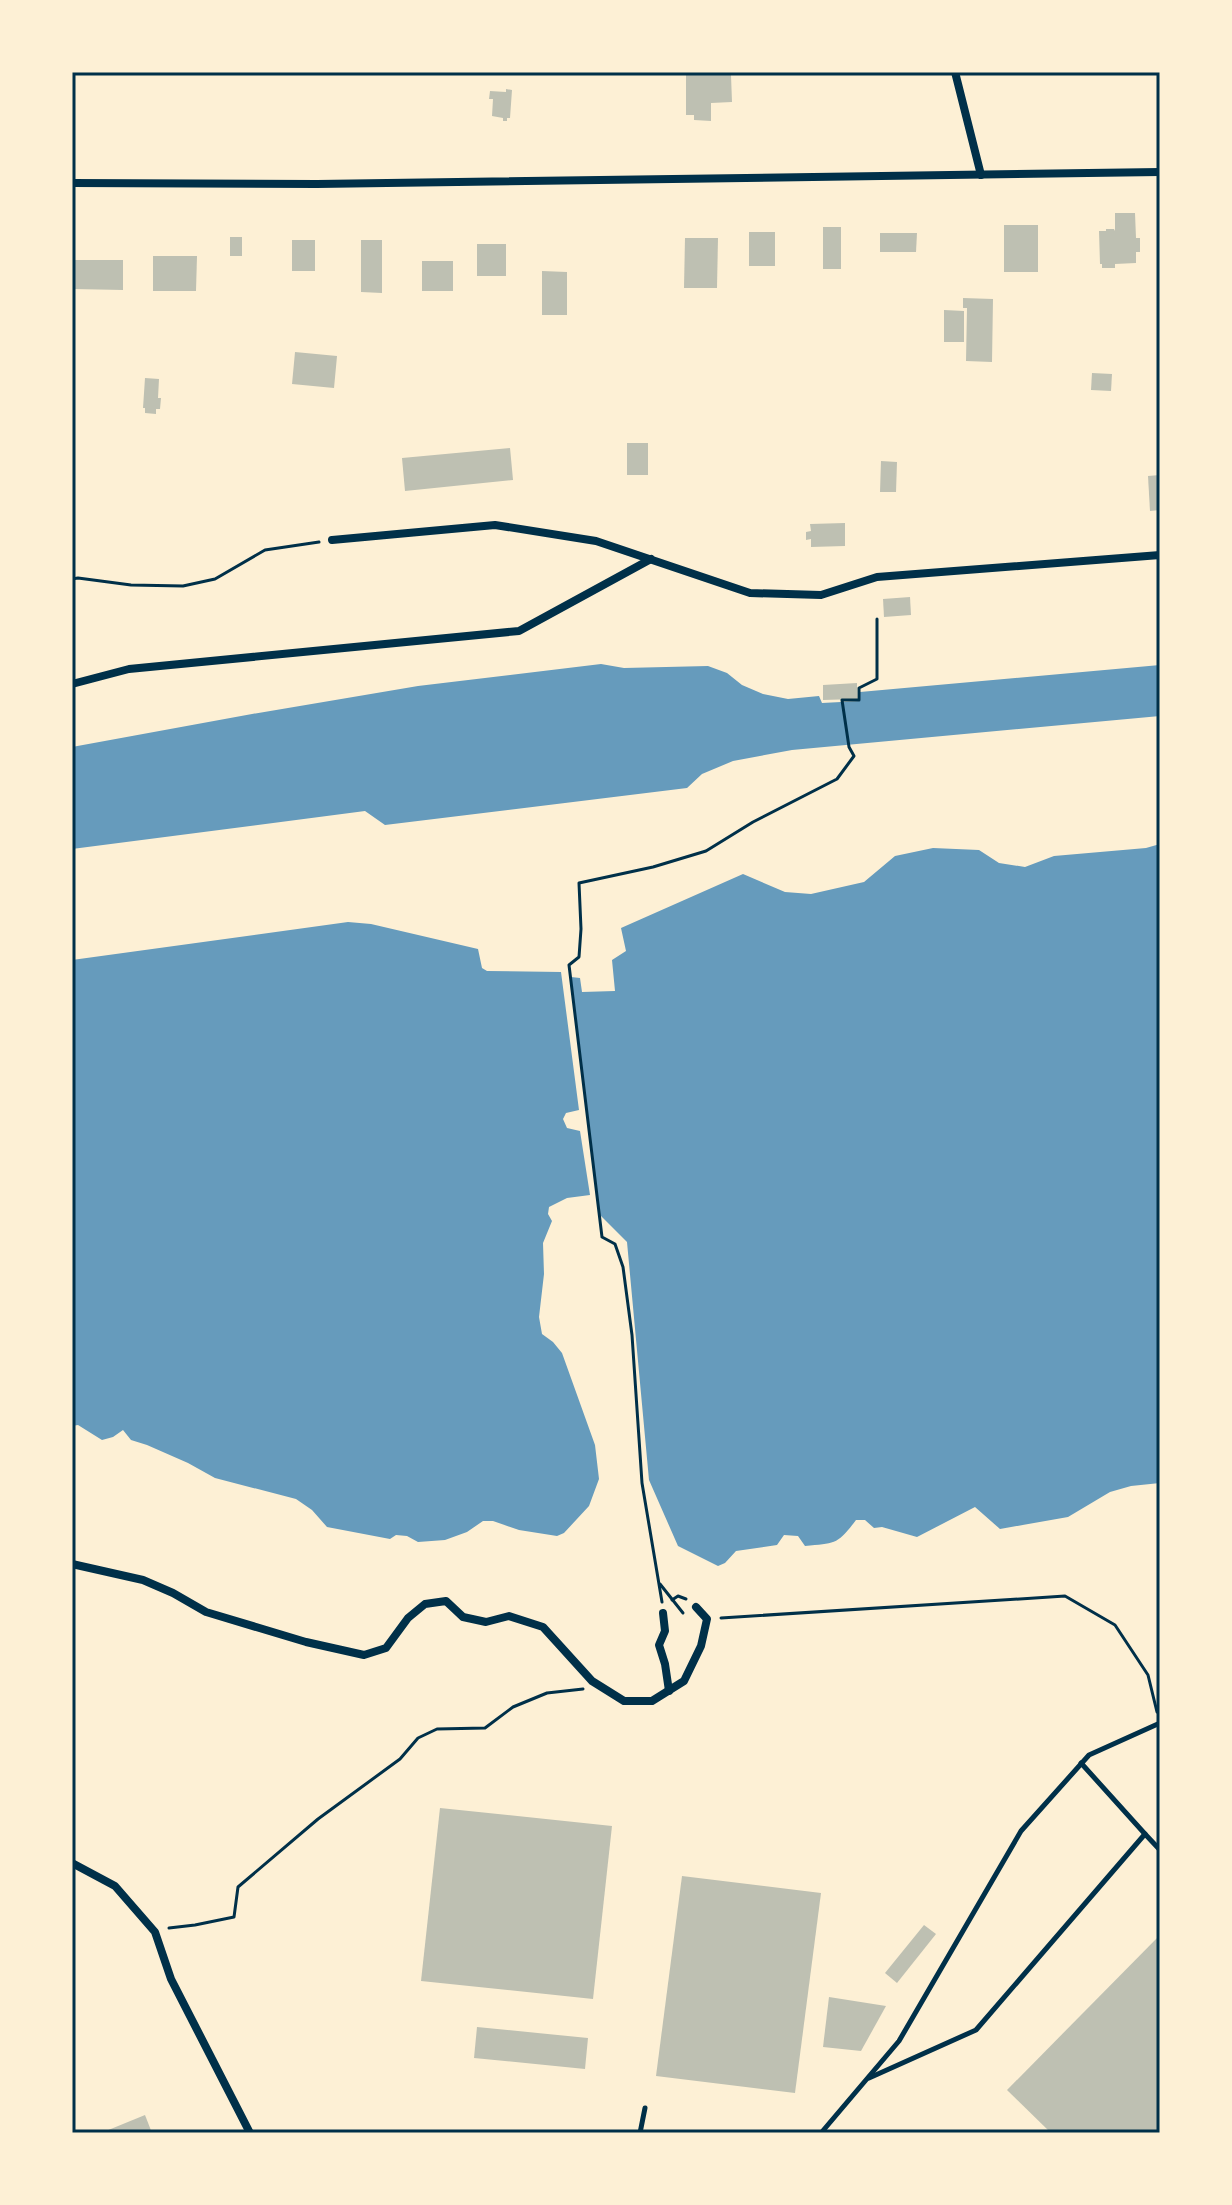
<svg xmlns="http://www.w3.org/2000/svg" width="1232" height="2205" font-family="Mulish,sans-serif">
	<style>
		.water { fill: #669bbc }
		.building { fill: #bec0b2 }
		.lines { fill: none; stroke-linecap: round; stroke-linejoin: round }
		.path { stroke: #003049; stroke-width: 3 }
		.service { stroke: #003049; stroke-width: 5 }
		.minor { stroke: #003049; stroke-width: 8 }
		.neatline { fill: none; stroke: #003049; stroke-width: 3 }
	</style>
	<rect width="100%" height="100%" fill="#fdf0d5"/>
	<!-- water -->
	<g class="water">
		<polygon points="601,664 624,668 708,666 727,673 742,685 763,694 788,699 819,696 822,703 860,701 860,692 1160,665 1160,716 792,750 733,761 702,774 687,788 385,825 365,811 72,849 72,747 252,714 418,686"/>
		<path d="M1160 844V1483L1131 1486 1110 1492 1068 1517 1000 1529 975 1507 917 1537 882 1527 874 1528 865 1520H856C837 1545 836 1543 805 1546L798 1536 784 1535 777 1545 736 1551 725 1563 718 1566 678 1546 649 1480 627 1242 600 1215 571 977 580 978 582 992 615 991 612 960 626 951 621 928 743 874 785 892 811 894 864 882 895 856 933 848 979 850 999 863 1025 867 1054 856 1146 848Z"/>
		<polygon points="348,922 371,924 478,949 482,968 487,971 561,972 579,1110 566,1113 563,1119 567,1128 580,1131 590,1195 567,1198 549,1207 548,1214 552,1221 543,1243 544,1274 539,1317 542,1334 553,1342 562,1353 595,1445 599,1479 589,1506 564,1533 557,1536 519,1530 493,1521 483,1521 467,1532 445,1540 418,1542 407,1536 396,1535 390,1539 327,1527 312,1510 296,1499 215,1478 188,1463 147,1445 131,1440 123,1430 113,1437 102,1440 78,1425 72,1426 72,960"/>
	</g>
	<!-- building -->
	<g class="building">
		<polygon points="716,72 729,72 729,75 731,75 732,102 711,103 711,121 694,120 694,115 686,115 686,75 716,75"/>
		<polygon points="506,89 512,90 510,118 507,118 507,121 503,121 503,118 492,116 493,99 489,99 490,91 506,92"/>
		<polygon points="1115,213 1135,213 1136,238 1140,238 1140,252 1136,252 1136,263 1115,264 1115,268 1102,268 1102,264 1100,264 1099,231 1106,231 1106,229 1114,229 1115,231"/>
		<rect x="1004" y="225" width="34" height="47"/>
		<rect x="823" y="227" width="18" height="42"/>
		<rect x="749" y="232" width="26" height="34"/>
		<polygon points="880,233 917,233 916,252 880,252"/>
		<rect x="230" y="237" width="12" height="19"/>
		<polygon points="685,238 718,238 717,288 684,288"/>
		<rect x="292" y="240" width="23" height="31"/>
		<polygon points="361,240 382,240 382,293 361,292"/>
		<rect x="477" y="244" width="29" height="32"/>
		<polygon points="153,256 197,256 196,291 153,291"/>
		<polygon points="73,260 123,260 123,290 73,289"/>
		<rect x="422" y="261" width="31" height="30"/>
		<polygon points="542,271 567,272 567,315 542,315"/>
		<polygon points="963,298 993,299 992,362 966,361 967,308 963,308"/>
		<polygon points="944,310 964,311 964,342 944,342"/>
		<polygon points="295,352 337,356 334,388 292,384"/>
		<polygon points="1092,373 1112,374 1111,391 1091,390"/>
		<polygon points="145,378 159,379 158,398 161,398 160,409 156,409 156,414 145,413 145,408 143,408"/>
		<rect x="627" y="443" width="21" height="32"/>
		<polygon points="510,448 513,480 405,491 402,458"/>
		<polygon points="881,461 897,462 896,492 880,492"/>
		<polygon points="1160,475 1160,510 1150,511 1148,476"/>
		<polygon points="845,523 845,546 811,547 811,539 806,540 806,532 811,531 810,524"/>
		<polygon points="910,597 911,615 884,617 883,599"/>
		<polygon points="857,683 857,699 823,700 823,685"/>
		<polygon points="440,1808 612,1826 593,1999 421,1981"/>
		<polygon points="682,1876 821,1893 795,2093 656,2076"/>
		<polygon points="924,1925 936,1934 897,1983 885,1973"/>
		<polygon points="1160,1935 1160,2133 1051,2133 1007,2090"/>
		<polygon points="829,1997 886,2006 861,2051 823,2047"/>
		<polygon points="477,2027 588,2038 585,2069 474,2058"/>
		<polygon points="145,2115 152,2133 101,2133"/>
	</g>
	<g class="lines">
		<!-- path -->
		<g class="path">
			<polyline points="72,579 78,578 131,585 183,586 215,579 265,550 319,542"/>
			<polyline points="660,1584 683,1613"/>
			<polyline points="672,1600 678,1596 686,1599"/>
			<polyline points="662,1602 642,1483 632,1335 623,1267 615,1244 602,1237 569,965 579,957 581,929 579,883 653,867 706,851 753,822 837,779 854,756 849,747 842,700 859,700 859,688 877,679 877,619"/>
			<polyline points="721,1618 1065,1596 1115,1625 1148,1675 1157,1712"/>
			<polyline points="169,1928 195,1925 234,1917 238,1887 318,1819 400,1759 418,1738 437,1729 485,1728 513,1707 547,1693 583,1689"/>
		</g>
		<!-- service -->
		<g class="service">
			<polyline points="1081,1763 1145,1834"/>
			<polyline points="869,2078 976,2030 1145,1834 1160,1850"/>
			<polyline points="640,2133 645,2108"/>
			<polyline points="821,2133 899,2041 1021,1831 1089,1755 1160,1723"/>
		</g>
		<!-- minor -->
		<g class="minor">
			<polyline points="955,72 981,175"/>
			<polyline points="72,183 317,184 1160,172"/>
			<polyline points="332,540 495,525 596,541 750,593 821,595 877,577 1160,555"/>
			<polyline points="72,684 129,669 519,631 651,559"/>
			<polyline points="72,1564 143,1580 173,1593 206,1612 306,1642 364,1655 386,1648 408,1618 425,1604 446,1601 463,1617 486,1622 509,1616 543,1627 592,1681 624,1701 652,1701 684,1681 701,1646 707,1619 696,1607"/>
			<polyline points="663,1613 665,1631 659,1645 665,1664 669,1691"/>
			<polyline points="72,1863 115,1886 155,1932 171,1979 250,2133"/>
		</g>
	</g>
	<!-- border -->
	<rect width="1232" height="2205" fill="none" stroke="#fdf0d5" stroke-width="148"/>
	<rect x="74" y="74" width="1084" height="2057" class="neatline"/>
</svg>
